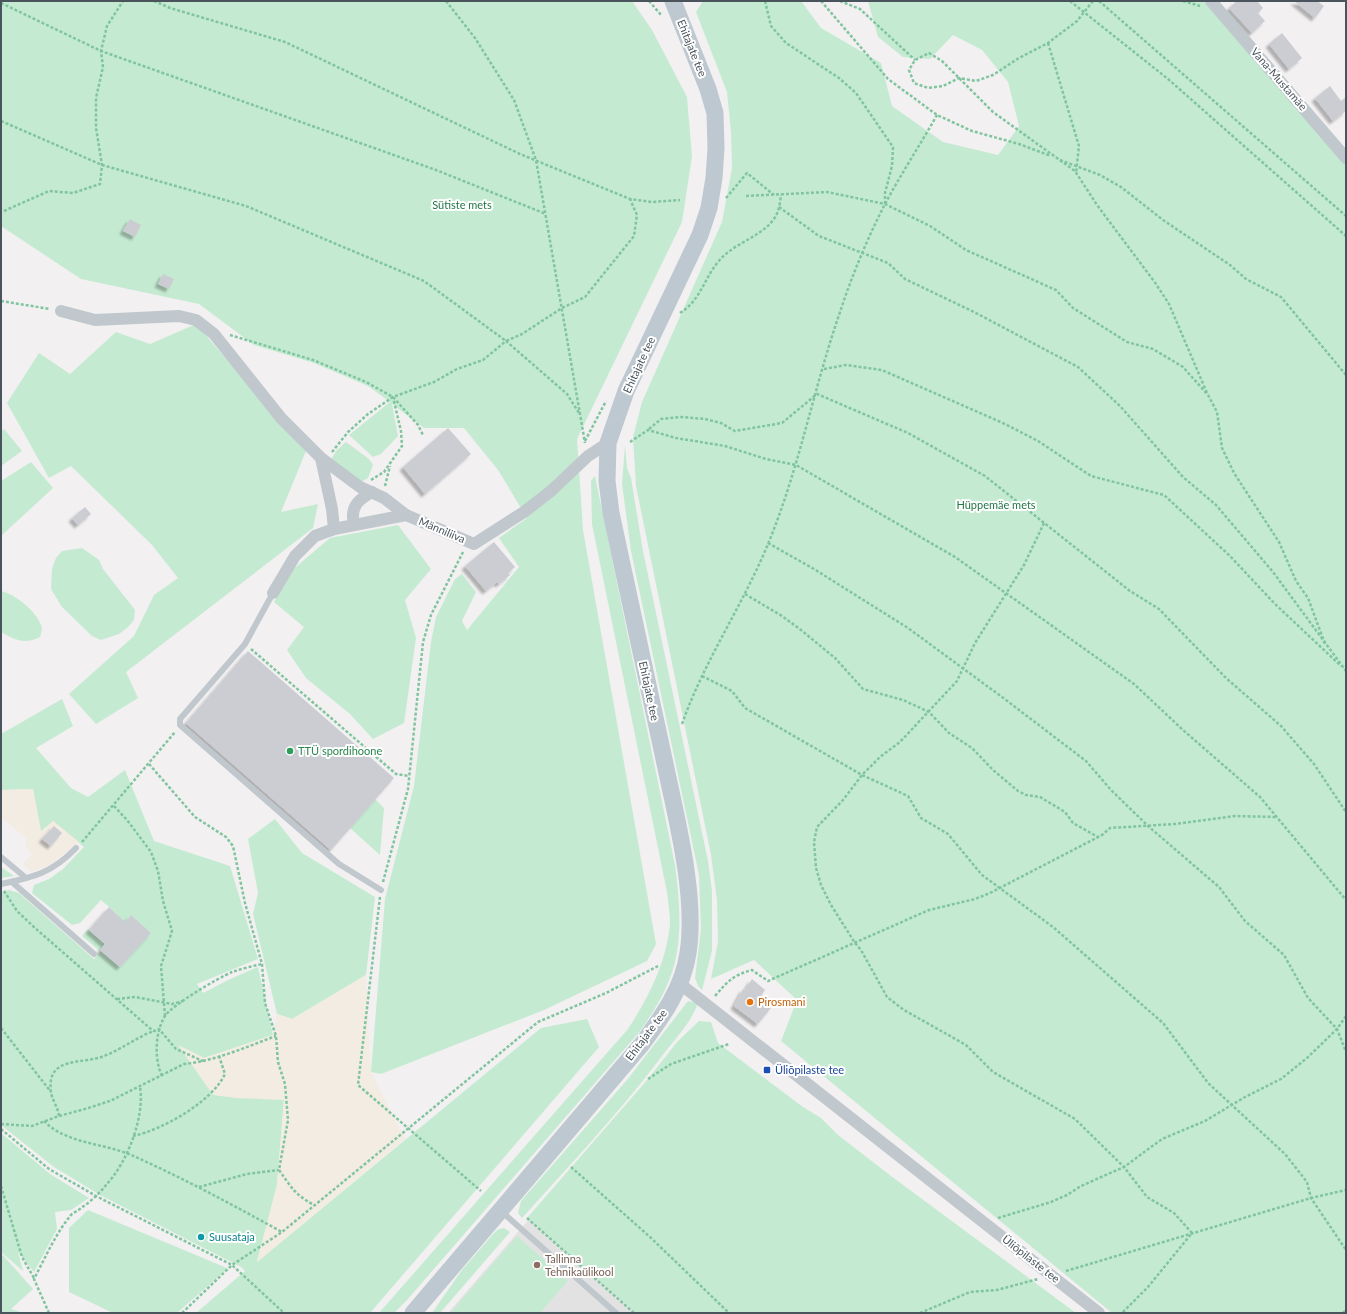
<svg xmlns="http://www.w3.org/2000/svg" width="1347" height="1314" font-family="Lato,sans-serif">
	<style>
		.education { fill: #e3e2e2 }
		.green { fill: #c4ebd1 }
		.sand { fill: #f2ece3 }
		.building { fill: #cbcdd2; filter: url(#shadow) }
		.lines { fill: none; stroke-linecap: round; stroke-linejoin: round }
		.path { stroke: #80c59f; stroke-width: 2.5; stroke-dasharray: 3 2; stroke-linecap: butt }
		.lane { stroke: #c0c8cd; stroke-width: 6 }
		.street { stroke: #c0c8cd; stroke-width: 12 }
		.secondary { stroke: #bec8d0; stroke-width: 17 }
		.leisure-dot { fill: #2e9e5b; stroke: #fff; stroke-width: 1.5 }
		.food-dot { fill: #e8710a; stroke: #fff; stroke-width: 1.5 }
		.transit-dot { fill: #1a4fb4; stroke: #fff; stroke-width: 1.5 }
		.culture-dot { fill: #0f9aa8; stroke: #fff; stroke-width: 1.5 }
		.education-dot { fill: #8d6e63; stroke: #fff; stroke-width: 1.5 }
		.labels { text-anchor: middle; stroke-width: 4; stroke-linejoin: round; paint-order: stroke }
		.street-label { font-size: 11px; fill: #4a545c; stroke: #fff }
		.park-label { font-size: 11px; fill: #227647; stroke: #fff }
		.leisure-label { font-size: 11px; fill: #27864d; stroke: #fff; text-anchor: start }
		.food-label { font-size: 11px; fill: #c56008; stroke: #fff; text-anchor: start }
		.transit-label { font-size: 11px; fill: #164399; stroke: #fff; text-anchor: start }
		.culture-label { font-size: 11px; fill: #0d838f; stroke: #fff; text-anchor: start }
		.education-label { font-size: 11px; fill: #785e54; stroke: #fff; text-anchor: start }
	</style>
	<defs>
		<filter id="shadow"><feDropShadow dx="-3.5" dy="3.5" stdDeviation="1" flood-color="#0004"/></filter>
	</defs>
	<rect width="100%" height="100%" fill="#f2f0f1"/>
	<!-- education -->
	<polygon class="education" points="531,1217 639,1313 448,1313"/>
	<!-- green -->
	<g class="green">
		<polygon points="1,1 632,1 652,30 687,97 692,156 682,222 577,439 583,530 656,944 647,961 544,1010 381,1074 371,1072 385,899 414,786 431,642 436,617 455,579 462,574 476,592 462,621 467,630 519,567 499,538 527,518 498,470 464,428 424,428 392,404 398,436 381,454 373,457 349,435 390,402 368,386 314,363 254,345 199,304 81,279 1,226"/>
		<polygon points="703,1 801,1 821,28 881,63 892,106 943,142 998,155 1019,126 1008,82 982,50 953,35 930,59 903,57 878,37 868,1 1211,1 1346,158 1346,1313 1112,1313 781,1041 797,1000 754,960 711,979 718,941 717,900 711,855 636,486 633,437 642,402 722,222 732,168 731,132 727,92 696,12"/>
		<polygon points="196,324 306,451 281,512 318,504 313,528 126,672 138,698 96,724 69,694 134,636 154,595 178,578 152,545 71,466 49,478 7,403 39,353 70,374 116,332 150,344"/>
		<polygon points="4,429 22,451 1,466 1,431"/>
		<polygon points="346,442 369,459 373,465 368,478 358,484 330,462 336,451"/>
		<polygon points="625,445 627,468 631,478 643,551 708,861 712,891 712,951 702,990 698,986 695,978 701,929 699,875 631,551 622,484"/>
		<polygon points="31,462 53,488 1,536 1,481"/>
		<path d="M595 476 675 865C680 902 684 947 668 983 661 1000 651 1015 641 1030L407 1300 394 1313H379L628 1029C649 997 667 961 670 923 670 913 668 902 667 892L592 524 591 481Z"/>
		<polygon points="398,525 431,569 405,600 416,638 404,723 373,739 350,714 306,678 287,650 304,627 274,602 291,571 330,538"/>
		<polygon points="82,548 99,560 103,569 135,610 134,620 128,627 119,634 101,640 92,636 62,607 51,589 52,569 56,558 62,551"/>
		<path d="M1 591C15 594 36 611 41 625 43 628 41 633 40 637 25 645 15 640 1 632Z"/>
		<polygon points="62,699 73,726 36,748 71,788 88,797 125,770 154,841 230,866 258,959 197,984 203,993 228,980 258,967 273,1035 204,1058 179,1046 284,1100 277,1185 257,1262 541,1028 587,1019 599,1047 370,1313 196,1313 245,1271 241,1267 100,1195 54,1167 1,1125 1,892 9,890 19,893 94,959 101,951 120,967 150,933 131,915 100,951 82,936 88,929 98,938 118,915 101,900 80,923 72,925 32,893 34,885 49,879 63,869 84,847 53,821 41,832 33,789 1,790 1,734"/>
		<polygon points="375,799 384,808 380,855 350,828"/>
		<polygon points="275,819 302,853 375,897 366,975 292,1019 277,1014 253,914 258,893 248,839"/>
		<polygon points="1,867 14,876 1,878"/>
		<path d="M688 1001 698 1003C691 1023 674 1040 662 1056 619 1113 570 1165 522 1218L518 1213 521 1201 627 1080Z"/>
		<polygon points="699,1021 711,1022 718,1043 803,1107 821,1118 838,1135 891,1176 1076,1313 636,1313 527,1218 648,1079 677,1042"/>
		<polygon points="1,1133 50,1174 89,1198 71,1210 55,1212 57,1229 34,1272 18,1252 23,1271 1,1252"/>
		<polygon points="88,1210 227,1268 227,1269 177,1313 113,1313 69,1292 69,1228"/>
		<polygon points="504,1228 510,1232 440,1313 432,1313 462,1270 494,1233 499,1229"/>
		<polygon points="517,1236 568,1281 540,1313 450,1313"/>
		<polygon points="1,1253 33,1289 11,1309 24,1313 1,1313"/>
	</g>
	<!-- sand -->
	<g class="sand">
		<polygon points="33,789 41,831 53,821 79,842 48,866 31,872 23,864 32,854 25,846 27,839 1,817 1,790"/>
		<polygon points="366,975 371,1072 405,1139 257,1262 277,1185 284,1100 236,1098 213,1095 178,1045 204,1058 273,1035 277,1014 292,1019"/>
	</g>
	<!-- building -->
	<g class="building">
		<polygon points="1237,1 1257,1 1263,8 1258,13 1265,21 1252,33 1229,8"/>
		<polygon points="1294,1 1317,1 1324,6 1315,18"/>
		<polygon points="1282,33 1302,58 1289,69 1269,44"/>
		<polygon points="1330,86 1341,101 1346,97 1346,111 1333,121 1315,98"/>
		<polygon points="130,219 141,225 135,237 123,231"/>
		<polygon points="163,274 174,279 169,289 158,284"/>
		<polygon points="448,428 471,454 425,494 403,467"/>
		<polygon points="85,507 91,514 78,525 72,518"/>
		<polygon points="494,542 515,567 508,573 510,575 499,584 497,582 486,591 465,566"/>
		<polygon points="248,651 394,778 331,850 186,723"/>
		<polygon points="54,826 62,833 51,846 42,839"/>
		<polygon points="109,907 125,922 131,915 151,933 120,967 100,950 105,944 89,930"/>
		<polygon points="752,979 765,990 759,999 771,1008 758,1024 734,1006 743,989 745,990"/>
	</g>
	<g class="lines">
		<!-- path -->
		<g class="path">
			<polyline points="154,1 170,8 285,42 520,154 630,199 652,202 680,200"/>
			<polyline points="446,1 475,38 514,100 536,160 585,443"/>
			<polyline points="649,1 662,16"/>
			<polyline points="765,1 771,26 786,43 839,78 856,93 893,147 892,166 885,193 885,204"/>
			<polyline points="821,1 888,79 937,115 972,131 1019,144 1051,156"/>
			<polyline points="840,1 860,9 915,60"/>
			<polyline points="1070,1 1168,79 1346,236"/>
			<polyline points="1093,1 1077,21 1048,43 1019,58 993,75 976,81 959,78 943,86 928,88 914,83 909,70 915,60 929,53 942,61 993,112 1075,171 1097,205 1156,284 1169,304 1207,393"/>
			<polyline points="1099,1 1346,216"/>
			<polyline points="1183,1 1200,6"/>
			<polyline points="1,3 101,51 436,170 546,214"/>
			<polyline points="1048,43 1079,146 1076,173"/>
			<polyline points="1,121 102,165 246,206 424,281 506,341 522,334 562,308 585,297 634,236 637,215 630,199"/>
			<polyline points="1060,160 1100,175 1121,187 1163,220 1230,265 1246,279 1281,297 1346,375"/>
			<polyline points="746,196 827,192 885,204 930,226 966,250 1056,290 1073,308 1127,342 1153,349 1183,367 1208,395 1217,412 1222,448 1234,473 1279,542 1296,581 1308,598 1325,644"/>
			<polyline points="726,198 747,173 774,195"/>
			<polyline points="779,207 819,236 888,263 905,279 974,312 1078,367 1120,406 1183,477 1216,505 1273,572 1346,671"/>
			<polyline points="4,211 49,191 73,193 100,184 102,165 96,128 96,98 103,67 101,51 107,26 123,1"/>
			<polyline points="1,301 50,309"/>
			<path d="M680 313C700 301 704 279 718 262 733 243 760 238 774 219 779 212 780 203 781 195"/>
			<polyline points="230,335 313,360 366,382 393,397 418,425 423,435"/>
			<polyline points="824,369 846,365 882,370 1005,424 1038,441 1091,476 1164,495 1230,556 1275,604 1341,666"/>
			<polyline points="649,429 661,419 681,417 705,419 721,423 735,431 782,423 817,394 908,433 985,476 1130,591 1159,609 1226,678 1281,726 1314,764 1346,812"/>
			<polyline points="585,441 606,401"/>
			<polyline points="630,442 648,430 676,438 725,446 766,459 796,465 955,557 1134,684 1183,730 1260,797 1346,900"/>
			<polyline points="332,452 348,432 368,414 393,397 434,382 457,369 483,360 506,341 567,394 579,413"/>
			<polyline points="371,480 384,472 402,446 401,431 393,397"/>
			<polyline points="385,486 390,466"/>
			<polyline points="1044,523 1024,565 975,643 957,681 900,742 880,757 862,775 843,800 817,827 814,842 816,868 821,885 831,905 855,943 861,950 887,997 904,1010 966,1045 993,1072 1075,1119 1124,1167 1147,1197 1174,1213 1192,1233 1148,1287 1122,1313"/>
			<polyline points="768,543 814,569 908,628 1002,697 1086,761 1111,790 1148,826 1219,887 1245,921 1284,955 1308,998 1337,1029 1346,1052"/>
			<polyline points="745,594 782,616 801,630 835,658 863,689 903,700 929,712 949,733 972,748 993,770 1018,791 1026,795 1040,797 1065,812 1073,823 1098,837"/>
			<polyline points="251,649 396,774 409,776"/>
			<polyline points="702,676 732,691 745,708 862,775 908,796 921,818 948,834 982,875 1053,927 1163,1023 1208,1083 1285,1154 1307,1182 1311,1198 1346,1250"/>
			<path d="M682 724C704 661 743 605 768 544 799 469 813 391 839 315 851 278 867 239 885 204 901 174 920 145 937 115"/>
			<path d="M149 764 195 817 226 837 233 846 245 903 262 964 265 1003 276 1036 278 1062 285 1084 288 1120 279 1170C292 1188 294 1194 314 1205"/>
			<polyline points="114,806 127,820 151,852 158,871 163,901 172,931 161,966 165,1016"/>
			<polyline points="82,842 175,732"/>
			<polyline points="383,882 408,789 423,642 431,615 463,552"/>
			<polyline points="4,891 17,911 35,928 152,1030 154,1031 159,1029 176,1049 203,1061"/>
			<polyline points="380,897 358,1085 481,1191"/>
			<path d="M715 996C727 982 733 975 752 970L768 981 929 910 975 899 990 893 1102 835 1110 828 1175 824 1235 816 1276 817"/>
			<polyline points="117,999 135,997 172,1004 183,1001"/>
			<polyline points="1,1028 51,1092"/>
			<path d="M162 1076C154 1059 155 1032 165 1016 172 1005 218 978 232 972 241 969 252 966 262 964"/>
			<polyline points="648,1079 671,1064 729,1044"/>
			<path d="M59 1116C58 1107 52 1100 51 1092 46 1055 83 1065 104 1056 122 1049 137 1037 154 1031"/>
			<path d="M44 1121C65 1143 101 1143 129 1154 181 1177 231 1204 282 1232"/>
			<path d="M1 1124 32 1126 59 1116 85 1109 110 1101 184 1064C215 1061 246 1047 276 1036"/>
			<polyline points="1,1129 49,1169 96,1196 232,1265 284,1313"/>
			<path d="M133 1136C162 1130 212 1102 225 1074L219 1056"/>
			<polyline points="571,1167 650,1237 729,1313"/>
			<polyline points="1,1186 22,1257 34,1278"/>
			<polyline points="199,1187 247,1174 279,1170"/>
			<polyline points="527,1218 634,1313"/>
			<polyline points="998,1218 1051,1202 1067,1195 1081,1186 1124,1167 1162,1139 1205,1121 1245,1097 1281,1079 1307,1058 1337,1029 1346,1016"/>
			<polyline points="1066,1271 1311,1198 1346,1190"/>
			<path d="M49 1313 34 1279C45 1258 56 1233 71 1215 74 1212 78 1211 81 1208 90 1202 99 1194 106 1185 127 1163 145 1117 140 1087"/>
			<polyline points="182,1313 232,1265 282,1232 538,1022 606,993 658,966"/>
			<polyline points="920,1313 970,1292 997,1290 1038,1279"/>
			<polyline points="1343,1313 1346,1310"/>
		</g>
		<!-- lane -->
		<g class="lane">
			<polyline points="273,593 245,644 180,719 180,725 339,864 381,890"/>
			<polyline points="1,857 26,878"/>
			<polyline points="12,882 94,954"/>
			<path d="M1 884C34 877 52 873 76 848"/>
			<polyline points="501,1211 616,1313"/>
		</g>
		<!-- street -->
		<g class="street">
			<polyline points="1211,1 1346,158"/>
			<polyline points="61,311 95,320 179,316 196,320 214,334 281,418 321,458 360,487 384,498 406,515"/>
			<polyline points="321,458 332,509 334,529"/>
			<path d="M354 525C350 508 357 500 372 492"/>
			<polyline points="273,593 295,556 315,536 334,529 406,515 474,544 524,512 551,491 588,456 608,443"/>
			<polyline points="679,983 1099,1313"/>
		</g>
		<!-- secondary -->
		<path class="secondary" d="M413 1313 642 1044C662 1017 683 988 688 953 697 895 676 817 664 759 646 677 629 595 611 513L607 481 608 443 626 391 700 235 709 208 714 178 716 148 715 113 708 89 673 1"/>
	</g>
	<!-- markers -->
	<circle class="leisure-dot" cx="290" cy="751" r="4"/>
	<circle class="food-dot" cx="750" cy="1002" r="4"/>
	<rect class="transit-dot" x="763" y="1066" width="8" height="8" rx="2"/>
	<circle class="culture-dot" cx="201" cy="1237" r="4"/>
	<circle class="education-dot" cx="537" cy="1265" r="4"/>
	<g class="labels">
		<!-- street labels -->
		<g class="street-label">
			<text transform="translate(692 48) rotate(68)" y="4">Ehitajate tee</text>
			<text transform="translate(1279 79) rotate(49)" y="4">Vana-Mustamäe</text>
			<text transform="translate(639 365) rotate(-65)" y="4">Ehitajate tee</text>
			<text transform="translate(442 530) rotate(23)" y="4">Männiliiva</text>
			<text transform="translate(649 691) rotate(78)" y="4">Ehitajate tee</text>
			<text transform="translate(646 1035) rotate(-53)" y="4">Ehitajate tee</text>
			<text transform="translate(1031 1259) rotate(38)" y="4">Üliõpilaste tee</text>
		</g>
		<!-- park labels -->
		<g class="park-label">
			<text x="462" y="209">Sütiste mets</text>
			<text x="996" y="509">Hüppemäe mets</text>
		</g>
		<!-- leisure labels -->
		<g class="leisure-label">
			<text x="298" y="755">TTÜ spordihoone</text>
		</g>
		<!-- food labels -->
		<g class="food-label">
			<text x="758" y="1006">Pirosmani</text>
		</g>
		<!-- transit labels -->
		<g class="transit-label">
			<text x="775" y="1074">Üliõpilaste tee</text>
		</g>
		<!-- culture labels -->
		<g class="culture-label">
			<text x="209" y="1241">Suusataja</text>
		</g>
		<!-- education labels -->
		<g class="education-label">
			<text x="545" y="1263">Tallinna<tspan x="545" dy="13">Tehnikaülikool</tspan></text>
		</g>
	</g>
	<!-- border -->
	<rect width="1347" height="1314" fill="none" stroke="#4a545c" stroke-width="4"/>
</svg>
